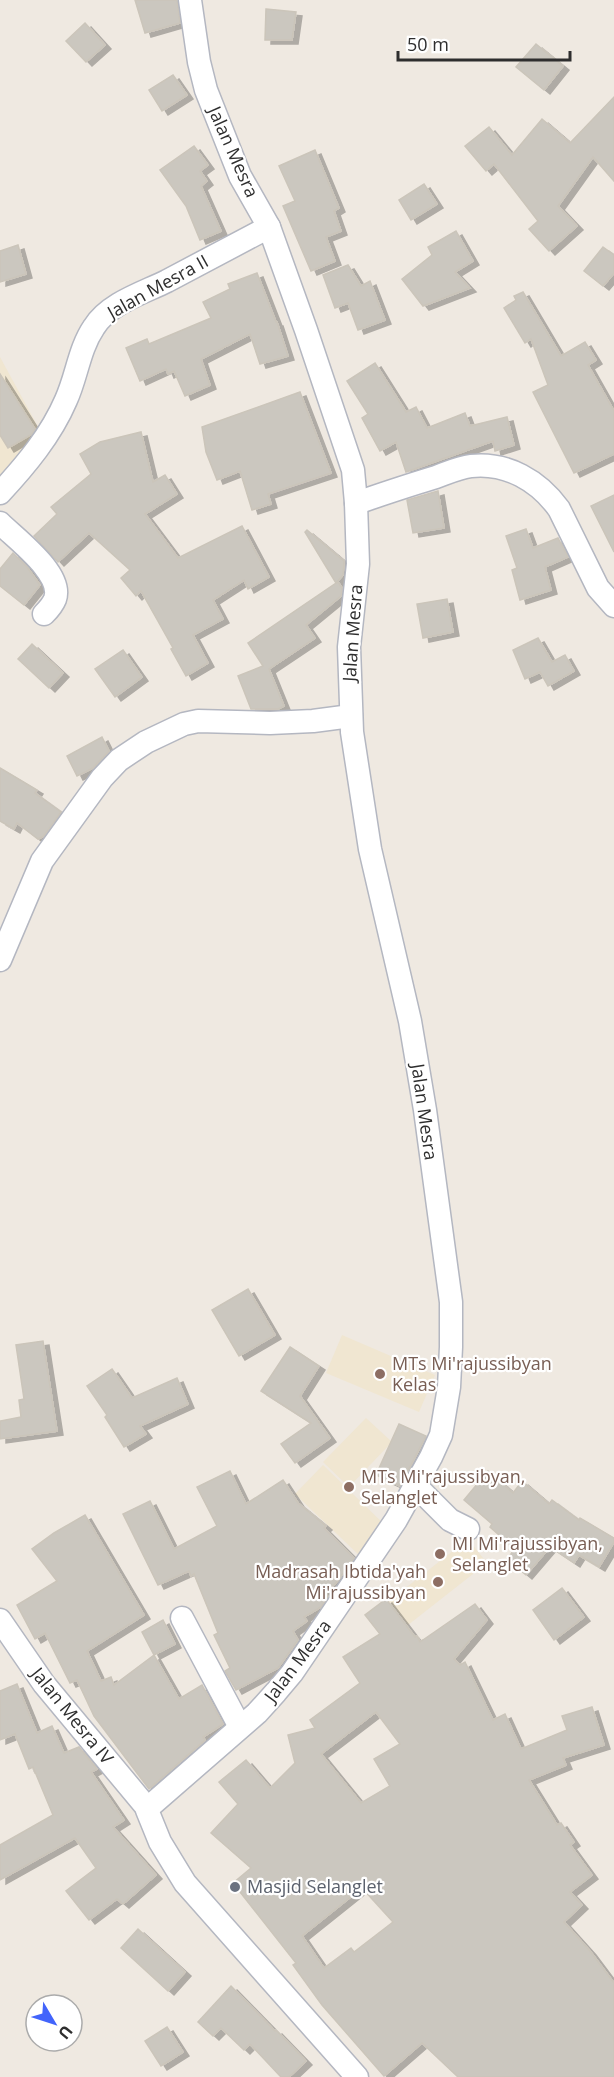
<svg xmlns="http://www.w3.org/2000/svg" width="614" height="2077" font-family="'Open Sans',sans-serif">
	<style>
		.education { fill: #f0e6d1 }
		.building { fill: #cbc7bf; stroke: #cbc5ba; stroke-width: 1.5; fill-rule: evenodd; filter: url(#shadow) }
		.lines { fill: none; stroke-linecap: round; stroke-linejoin: round }
		.minor-casing { stroke: #b4b7c1; stroke-width: 25 }
		.minor { stroke: #fff; stroke-width: 22 }
		.education-dot { fill: #8d6e63; stroke: #fff; stroke-width: 2 }
		.worship-dot { fill: #6b7280; stroke: #fff; stroke-width: 2 }
		.labels { text-anchor: middle; stroke-width: 4.5; stroke-linejoin: round; paint-order: stroke }
		.street-label { font-size: 18px; fill: #2e2e2e; stroke: #fff }
		.education-label { font-size: 18px; fill: #785e54; stroke: #fff; text-anchor: start }
		.worship-label { font-size: 18px; fill: #5b616d; stroke: #fff; text-anchor: start }
	</style>
	<defs>
		<filter id="shadow"><feDropShadow dx="6" dy="4" stdDeviation="0" flood-color="#0004"/></filter>
	</defs>
	<rect width="100%" height="100%" fill="#efe9e1"/>
	<!-- education -->
	<g class="education">
		<polygon points="0,357 43,436 0,485"/>
		<polygon points="342,1335 435,1375 419,1412 326,1373"/>
		<polygon points="366,1418 392,1442 349,1487 323,1462"/>
		<polygon points="323,1465 388,1528 360,1556 295,1494"/>
		<polygon points="468,1539 487,1563 408,1625 389,1601"/>
	</g>
	<!-- building -->
	<g class="building">
		<polygon points="135,0 177,0 180,23 145,33"/>
		<polygon points="266,9 296,12 292,40 265,40"/>
		<polygon points="85,23 105,45 86,62 66,41"/>
		<polygon points="536,44 563,66 544,90 516,67"/>
		<polygon points="173,75 187,95 162,111 149,90"/>
		<polygon points="614,97 614,181 593,157 558,206 577,226 549,251 529,229 538,221 494,164 486,171 465,146 489,127 512,155 542,119 570,143"/>
		<polygon points="194,146 208,165 200,171 207,181 201,186 221,231 200,240 186,206 160,170"/>
		<polygon points="315,150 339,208 334,211 341,231 326,237 335,261 311,271 283,206 295,201 279,166"/>
		<polygon points="424,184 437,204 411,220 399,200"/>
		<polygon points="456,231 473,261 455,272 470,288 423,306 402,279 432,255 428,247"/>
		<polygon points="18,245 26,274 0,282 0,251"/>
		<polygon points="603,247 614,255 614,273 603,286 584,271"/>
		<polygon points="348,265 361,286 370,281 385,320 358,330 348,303 335,308 323,275"/>
		<polygon points="257,273 276,322 277,322 288,356 260,364 250,334 201,359 210,385 185,396 174,371 168,374 166,369 140,381 126,348 147,339 149,344 211,318 203,302 230,289 228,284"/>
		<polygon points="523,292 561,356 585,342 596,360 588,365 614,411 614,454 574,473 533,392 548,385 531,339 525,343 504,308 516,300 514,296"/>
		<polygon points="375,363 406,412 416,407 427,428 465,413 470,426 507,417 514,445 495,451 493,441 406,472 396,442 380,451 362,418 368,414 347,381"/>
		<polygon points="0,374 35,429 32,434 8,448 0,435"/>
		<polygon points="300,392 331,473 268,494 271,504 252,510 240,471 217,480 206,452 202,427"/>
		<polygon points="141,432 153,482 165,475 177,494 145,514 178,558 242,526 269,577 248,589 244,580 213,600 223,619 193,635 208,663 186,676 171,649 173,648 141,591 136,596 121,578 130,570 89,533 58,562 34,536 57,514 51,507 91,474 80,454 100,442"/>
		<polygon points="438,491 444,528 413,533 407,500"/>
		<polygon points="614,495 614,552 591,506"/>
		<polygon points="526,529 533,548 558,538 568,557 545,567 551,590 520,600 512,570 517,568 506,536"/>
		<polygon points="307,530 344,561 343,575 336,583 338,582 342,588 341,596 306,625 315,638 269,669 284,706 278,709 251,709 238,676 263,666 248,643 336,583 305,532"/>
		<polygon points="13,553 27,567 40,585 24,605 0,586 0,569"/>
		<polygon points="447,599 453,632 423,638 417,604"/>
		<polygon points="538,638 552,662 565,655 574,671 548,686 540,672 525,679 513,650"/>
		<polygon points="32,644 63,673 49,688 18,659"/>
		<polygon points="123,650 142,677 115,697 95,669"/>
		<polygon points="102,737 109,751 93,768 77,776 67,756"/>
		<polygon points="0,768 37,790 35,793 61,812 44,836 38,839 17,823 14,829 0,821"/>
		<polygon points="248,1289 275,1335 239,1356 212,1310"/>
		<polygon points="43,1341 57,1431 0,1439 0,1421 21,1417 19,1400 24,1399 16,1345"/>
		<polygon points="290,1347 319,1366 300,1396 330,1438 295,1463 281,1444 311,1423 261,1391"/>
		<polygon points="112,1369 132,1398 177,1378 188,1404 140,1426 146,1434 124,1447 105,1417 107,1415 87,1386"/>
		<polygon points="399,1424 426,1436 400,1486 376,1475"/>
		<polygon points="230,1471 246,1504 283,1480 298,1503 326,1526 324,1528 354,1558 339,1579 326,1594 328,1597 321,1607 304,1617 307,1621 293,1631 298,1640 278,1668 236,1690 225,1671 230,1668 214,1635 218,1633 194,1574 191,1576 189,1571 158,1585 123,1514 150,1501 174,1549 217,1526 197,1487"/>
		<polygon points="488,1471 513,1493 522,1481 549,1504 552,1500 579,1520 580,1518 614,1538 614,1542 599,1567 579,1555 574,1563 550,1547 526,1575 507,1559 515,1549 490,1527 492,1524 464,1500"/>
		<polygon points="85,1515 144,1615 87,1651 101,1681 111,1677 114,1685 154,1655 179,1699 202,1685 223,1724 203,1737 205,1740 149,1789 94,1716 77,1680 70,1683 45,1633 35,1639 17,1605 57,1581 32,1549 54,1533"/>
		<polygon points="562,1588 584,1617 554,1640 533,1610"/>
		<path d="M386 1599 415 1637 417 1636 420 1642 475 1604 487 1620 454 1659 460 1665 465 1662 493 1720 505 1714 521 1749 567 1730 562 1716 592 1707 604 1745 563 1758 566 1765 529 1780 557 1825 561 1823 574 1842 570 1845 592 1875 570 1892 582 1905 564 1922 590 1951 614 1983V2077H458L422 2043 384 2076 322 2005 293 1965 296 1963 233 1883 251 1868 211 1833 238 1804 219 1782 246 1760 270 1788 295 1763 288 1735 315 1728 310 1720 360 1683 343 1657 380 1634 365 1615ZM376 1712 400 1744 374 1759 390 1786 361 1803 321 1754ZM362 1888 393 1922 354 1952 351 1948 324 1968 302 1936Z"/>
		<polygon points="163,1620 175,1644 154,1655 142,1632"/>
		<polygon points="17,1684 37,1733 52,1726 64,1753 79,1747 97,1769 91,1772 124,1820 113,1827 156,1875 123,1904 117,1899 89,1920 66,1891 96,1868 75,1838 0,1880 0,1845 53,1815 33,1767 29,1769 15,1734 0,1740 0,1691"/>
		<polygon points="138,1929 185,1972 168,1991 121,1948"/>
		<polygon points="231,1986 275,2031 276,2030 306,2061 289,2077 281,2077 250,2044 244,2050 221,2028 213,2036 198,2022"/>
		<polygon points="167,2027 183,2052 161,2066 145,2041"/>
	</g>
	<g class="lines">
		<!-- minor casing -->
		<g class="minor-casing">
			<g id="minor">
				<polyline points="190,0 199,62 206,90 240,176 269,227 306,330 353,470 356,503 358,564 349,647 352,732 370,849 410,1021 425,1110 451,1302 451,1347 449,1387 441,1435 431,1457 396,1520 292,1673 276,1692 257,1713 149,1807 147,1810 160,1842 185,1883 357,2077"/>
				<path d="M0 493C26 465 51 435 66 400 77 376 79 349 94 327 109 303 143 293 167 281 201 263 235 245 269 227"/>
				<path d="M356 503C383 494 409 485 436 477 447 473 460 467 471 466 507 462 539 481 559 509L598 588 614 606"/>
				<path d="M0 523C16 539 64 574 55 599 53 604 48 610 44 614"/>
				<polyline points="0,960 42,861 102,778 119,760 146,742 184,724 198,721 270,723 313,721 351,716"/>
				<polyline points="415,1485 450,1520 468,1529"/>
				<polyline points="182,1618 240,1727"/>
				<polyline points="0,1620 44,1684 148,1809"/>
			</g>
		</g>
		<!-- minor -->
		<use href="#minor" class="minor"/>
	</g>
	<!-- markers -->
	<g class="education-dot">
		<circle cx="380" cy="1374" r="6"/>
		<circle cx="349" cy="1487" r="6"/>
		<circle cx="440" cy="1554" r="6"/>
		<circle cx="438" cy="1582" r="6"/>
	</g>
	<circle class="worship-dot" cx="235" cy="1887" r="6"/>
	<g class="labels">
		<!-- street labels -->
		<g class="street-label">
			<text transform="translate(233 152) rotate(66)" y="6">Jalan Mesra</text>
			<text transform="translate(158 287) rotate(-29)" y="6">Jalan Mesra II</text>
			<text transform="translate(353 633) rotate(-86)" y="6">Jalan Mesra</text>
			<text transform="translate(424 1112) rotate(82)" y="6">Jalan Mesra</text>
			<text transform="translate(298 1661) rotate(-53)" y="6">Jalan Mesra</text>
			<text transform="translate(72 1716) rotate(51)" y="6">Jalan Mesra IV</text>
		</g>
		<!-- education labels -->
		<g class="education-label">
			<text x="392" y="1370">MTs Mi'rajussibyan<tspan x="392" dy="21">Kelas</tspan></text>
			<text x="361" y="1483">MTs Mi'rajussibyan,<tspan x="361" dy="21">Selanglet</tspan></text>
			<text x="452" y="1550">MI Mi'rajussibyan,<tspan x="452" dy="21">Selanglet</tspan></text>
			<text x="426" y="1578" text-anchor="end">Madrasah Ibtida'yah<tspan x="426" dy="21">Mi'rajussibyan</tspan></text>
		</g>
		<!-- worship labels -->
		<g class="worship-label">
			<text x="247" y="1893">Masjid Selanglet</text>
		</g>
	</g>
	<!-- north arrow -->
	<g transform="translate(54 2023) rotate(129)"><circle r="28" fill="#ffffff" stroke="#ababab" stroke-width="1.5"/>
	<path d="M0-4.5L10 22L0 15L-10 22Z" fill="#4264fb"/>
	<text y="-9" font-size="16" font-weight="bold" text-anchor="middle" fill="#2e2e2e">U</text>
	</g>
	<!-- scale -->
	<path d="M398 51v9h172v-9" fill="none" stroke="#2e2e2e" stroke-width="3"/>
	<text x="407" y="51" font-size="18" fill="#2e2e2e" stroke="#ffffff" stroke-width="4.5" paint-order="stroke">50 m</text>
</svg>
